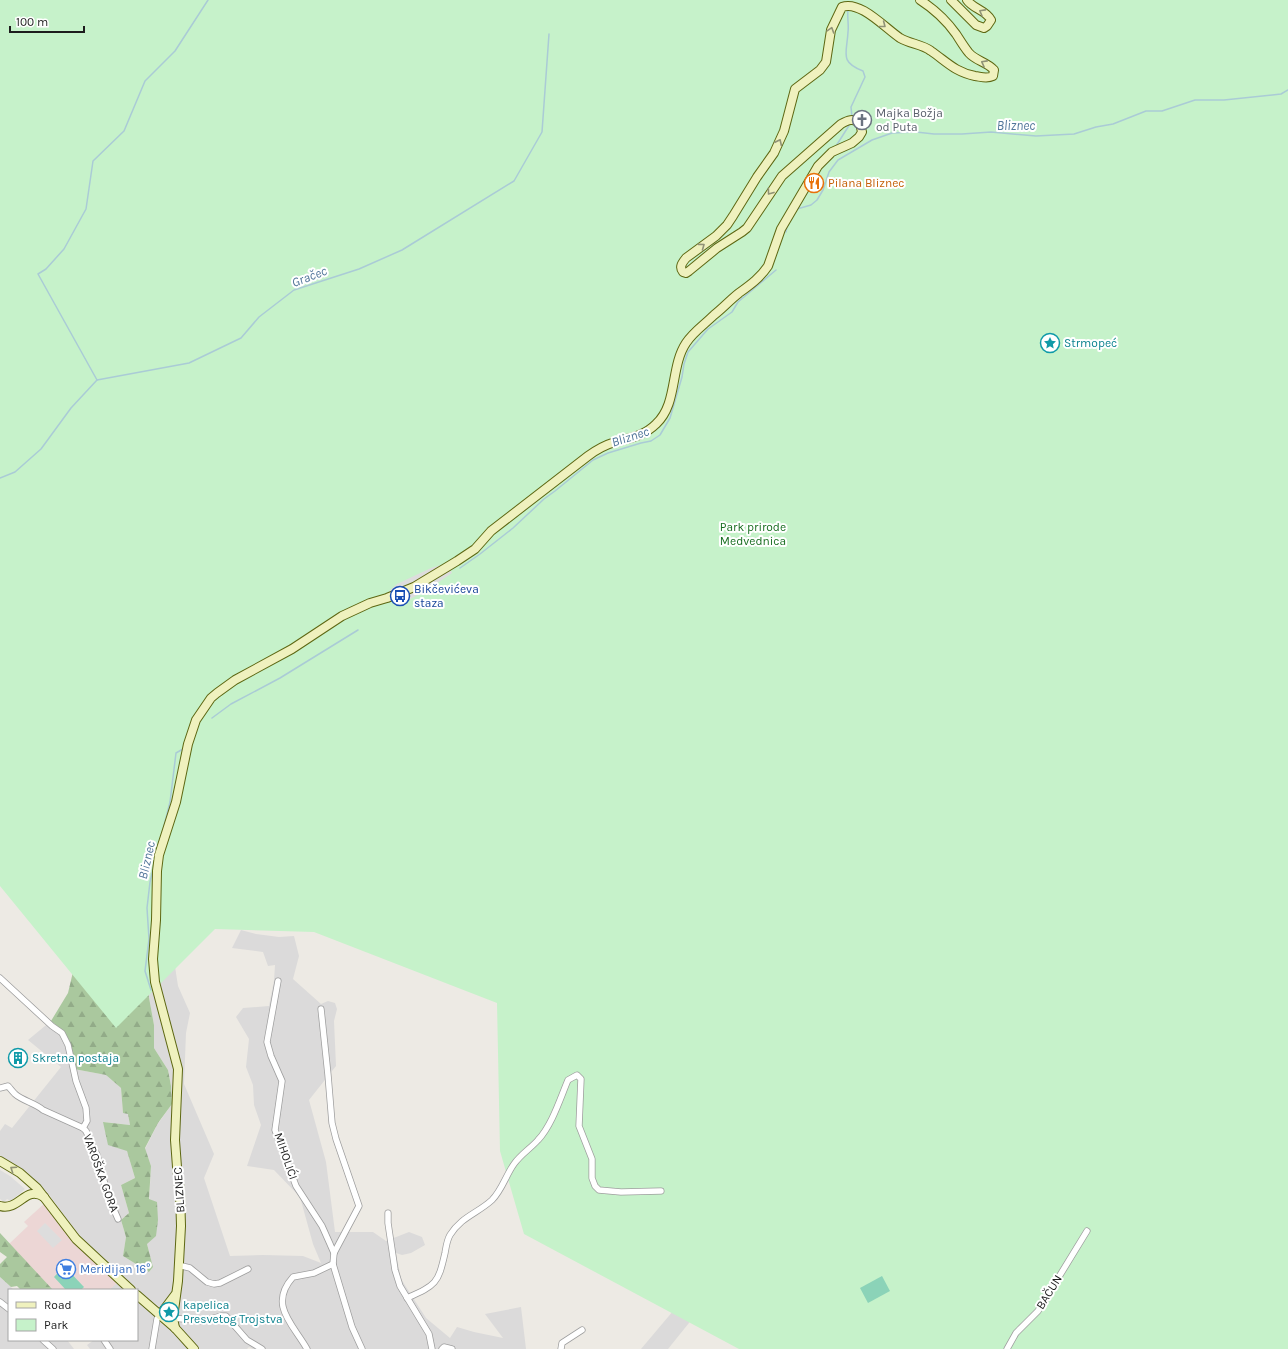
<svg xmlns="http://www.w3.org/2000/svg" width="1288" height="1349" font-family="Karla,sans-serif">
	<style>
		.residential { fill: #dbdada }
		.commercial { fill: #ecd6d5 }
		.forest { fill: url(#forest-firs) }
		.park { fill: #c6f2ca }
		.pitch { fill: #8bd3b8 }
		.parking { fill: #ddd }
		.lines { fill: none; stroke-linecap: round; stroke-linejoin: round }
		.stream { stroke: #aacbd6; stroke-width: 1.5 }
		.minor-casing { stroke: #9e9e9e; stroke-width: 7 }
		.secondary-casing { stroke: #5d6712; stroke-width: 10 }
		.minor { stroke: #fff; stroke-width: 5.5 }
		.secondary { stroke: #eff1be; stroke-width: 8 }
		.oneway { stroke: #909276 }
		.labels { text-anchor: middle; stroke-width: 4; stroke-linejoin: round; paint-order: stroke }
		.worship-label { font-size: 12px; fill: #5b616d; stroke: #fff; text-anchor: start }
		.food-label { font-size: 12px; fill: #c56008; stroke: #fff; text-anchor: start }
		.culture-label { font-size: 12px; fill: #0d838f; stroke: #fff; text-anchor: start }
		.park-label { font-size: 12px; fill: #186e20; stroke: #fff }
		.transit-label { font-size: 12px; fill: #164399; stroke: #fff; text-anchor: start }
		.street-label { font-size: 12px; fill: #1d1d1d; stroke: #fff }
		.shop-label { font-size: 12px; fill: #366cbe; stroke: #fff; text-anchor: start }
		.water-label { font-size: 13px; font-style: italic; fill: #52769a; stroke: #fff }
	</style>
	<defs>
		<pattern id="forest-firs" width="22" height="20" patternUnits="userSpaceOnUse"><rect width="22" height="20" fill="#aac89e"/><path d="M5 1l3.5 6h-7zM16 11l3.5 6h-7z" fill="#92ab88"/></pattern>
	</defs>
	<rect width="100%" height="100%" fill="#edeae4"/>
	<!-- residential -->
	<g class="residential">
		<polygon points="241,930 256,934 279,937 294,936 299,956 293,979 321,1004 328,1001 335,1003 337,1009 334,1021 336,1066 309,1100 326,1162 335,1232 373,1232 386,1241 409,1232 422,1237 425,1245 411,1253 402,1255 396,1253 401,1279 426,1318 450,1338 457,1327 474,1332 503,1338 485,1314 521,1307 526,1349 253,1349 249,1347 247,1349 90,1349 87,1345 94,1340 137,1340 137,1290 109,1290 121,1279 104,1263 76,1231 50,1196 27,1172 0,1156 0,1131 5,1124 12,1128 61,1067 28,1040 51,1021 63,1031 74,1069 106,1075 121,1088 123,1113 128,1113 130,1125 104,1122 127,1151 135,1178 121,1185 129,1213 121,1220 126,1237 123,1256 149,1272 153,1267 147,1244 151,1166 145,1149 157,1125 172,1104 171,1086 168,1070 154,1048 154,1025 148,992 172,947 178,986 190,1013 186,1033 184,1084 214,1154 204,1178 230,1256 263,1255 303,1256 321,1263 313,1244 300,1197 274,1170 247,1166 261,1125 254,1105 253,1085 246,1067 249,1039 236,1017 243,1008 269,1006 274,981 275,965 268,966 263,952 232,948"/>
		<polygon points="0,1277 14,1290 9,1290 9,1340 67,1340 74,1349 0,1349"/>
		<polygon points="690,1291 705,1303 668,1349 641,1349"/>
	</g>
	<!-- commercial -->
	<polygon class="commercial" points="45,1203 118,1282 109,1290 53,1290 9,1244 28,1226 24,1222"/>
	<!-- forest -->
	<g class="forest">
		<polygon points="76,959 148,992 154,1025 154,1048 168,1070 171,1086 172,1104 158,1123 145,1148 151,1166 149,1199 157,1202 158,1220 156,1236 147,1244 153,1267 149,1272 123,1256 126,1237 121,1220 129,1213 121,1185 135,1178 127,1151 108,1145 103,1122 130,1125 128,1114 123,1113 121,1088 106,1075 74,1069 63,1031 51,1021 68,993"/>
		<polygon points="0,1233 53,1290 21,1290 17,1286 11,1287 0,1277 0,1264 7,1257 0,1252"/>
	</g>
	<!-- park -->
	<polygon class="park" points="0,0 1288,0 1288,1349 739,1349 524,1234 500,1151 497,1003 314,932 215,929 116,1028 0,886"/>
	<!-- pitch -->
	<g class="pitch">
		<polygon points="64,1266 84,1287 81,1290 66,1290 54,1277"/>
		<polygon points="882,1276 890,1291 868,1303 860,1288"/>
	</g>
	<!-- parking -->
	<g class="parking">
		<polygon points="447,563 452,573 427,590 399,605 389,591 397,584 431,568"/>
		<polygon points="0,1170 10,1176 25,1189 11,1201 7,1199 4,1202 0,1199"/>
		<polygon points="45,1223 62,1240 53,1248 37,1231"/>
	</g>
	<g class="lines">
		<!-- stream -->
		<g class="stream">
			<path d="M848 10C847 17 849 25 848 32 847 53 839 62 863 71L865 77 851 107 852 117"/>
			<polyline points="836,146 850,124"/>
			<polyline points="797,209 811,205 817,200 823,190 829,172 838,160 872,140 892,133 916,132 934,134 962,134 991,132 1036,136 1074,134 1096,127 1113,124 1146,111 1162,111 1195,100 1224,100 1281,94 1288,90"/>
			<polyline points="786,232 787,226"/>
			<polyline points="97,380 38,274 46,269 64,249 86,209 93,161 124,131 145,81 175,51 208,0"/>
			<polyline points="0,478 15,472 41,449 71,408 97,380 189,363 241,338 259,317 294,290 359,269 402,250 514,181 542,132 549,34"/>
			<polyline points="460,568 480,554 513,528 544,499 555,491 593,460 608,453 641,443 651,441 660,435 670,418 682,377 684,364 688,352 708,329 732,312 738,302 776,270"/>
			<polyline points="212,718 231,704 280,678 358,630"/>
			<polyline points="162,834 170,802 176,753 183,749"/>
			<polyline points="151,990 145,971 149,939 147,908 150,882 154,865"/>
		</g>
		<!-- minor casing -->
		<g class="minor-casing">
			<g id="minor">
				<polyline points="0,978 52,1026 62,1033 68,1045 76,1081 86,1108 87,1121 83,1128"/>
				<polyline points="278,981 267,1042 271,1056 282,1081 275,1130 296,1186 322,1226 334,1253"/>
				<polyline points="321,1009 328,1075 332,1123 336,1139 359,1206 334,1253 333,1264 352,1327 362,1349"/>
				<path d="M0 1088 8 1086C10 1088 12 1091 15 1094 23 1101 35 1103 43 1110L83 1128 86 1131 97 1155 108 1196 118 1219"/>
				<polyline points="388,1213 388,1223 395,1270 400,1286 429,1334 432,1349"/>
				<polyline points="178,1265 190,1268 207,1282 214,1284 220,1283 248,1269"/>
				<path d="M407 1298C436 1285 438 1284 445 1253 446 1247 447 1240 450 1235 461 1217 478 1213 492 1200 502 1190 506 1175 514 1164 521 1154 530 1149 538 1140 552 1125 560 1099 568 1080L577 1075 581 1079 579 1126 592 1159V1178L595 1186 599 1190 621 1192 661 1191"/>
				<polyline points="0,1302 9,1309"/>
				<polyline points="173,1318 203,1321 221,1316 226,1316 247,1340 262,1349"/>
				<polyline points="43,1340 53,1349"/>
				<polyline points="104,1340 110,1349"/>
				<polyline points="152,1349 157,1319 160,1315"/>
				<path d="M307 1349C293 1324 268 1305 293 1277L314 1273 333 1264"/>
				<polyline points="442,1349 444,1347 452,1349"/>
				<polyline points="561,1349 562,1343 582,1330"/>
				<polyline points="1007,1349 1016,1333 1038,1311 1087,1231"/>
			</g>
		</g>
		<!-- secondary casing -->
		<g class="secondary-casing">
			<g id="secondary">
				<path d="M951 0 976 25 984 28 987 26 991 20C986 10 973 9 967 0"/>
				<polyline points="0,1161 20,1173 37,1188 76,1239 131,1290"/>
				<path d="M0 1206C20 1211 25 1185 44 1197"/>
				<polyline points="137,1295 175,1328 194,1349"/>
				<polyline points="160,1315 175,1295"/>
				<path d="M175 1328 173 1318 178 1281 181 1226 180 1192 177 1167 175 1140 178 1069 155 982 153 959 156 920 157 871 159 855 176 802 188 744 196 720 211 698 217 693 235 680 292 649 342 616 370 603 387 598 414 587 457 561 475 549 491 531 588 456C596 450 605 445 615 442 630 438 644 436 656 424 678 404 670 367 686 343 693 332 705 324 714 315 723 308 730 300 739 293 750 285 760 278 768 266L781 229 818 166 832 152 852 143 859 137 862 132 860 123C853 118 848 120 841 124L782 176 747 228 742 232 717 248 689 271 686 273 683 272C679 267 682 263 686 258L716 236 727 225 733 216 757 177 774 153 784 131 795 89 820 70 826 62 831 30 842 7C860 0 885 28 900 38 910 44 922 44 931 51 947 62 955 72 975 76 982 77 987 79 993 76L994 70C987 62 976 61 969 53 964 47 960 40 956 34 946 20 934 9 920 0"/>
			</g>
		</g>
		<!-- minor -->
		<use href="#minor" class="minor"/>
		<!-- secondary -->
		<use href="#secondary" class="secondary"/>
	</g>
	<!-- one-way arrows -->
	<defs><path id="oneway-chevron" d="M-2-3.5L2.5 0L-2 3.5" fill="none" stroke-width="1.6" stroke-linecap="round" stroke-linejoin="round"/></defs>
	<g class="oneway">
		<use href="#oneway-chevron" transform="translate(982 12) rotate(-151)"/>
		<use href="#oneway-chevron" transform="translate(883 25) rotate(38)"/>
		<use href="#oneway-chevron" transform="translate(831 30) rotate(-72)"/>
		<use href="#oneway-chevron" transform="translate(984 63) rotate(-152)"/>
		<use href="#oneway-chevron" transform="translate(779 142) rotate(-65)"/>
		<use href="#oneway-chevron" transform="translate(770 192) rotate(126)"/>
		<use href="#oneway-chevron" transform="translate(702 246) rotate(-36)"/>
		<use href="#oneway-chevron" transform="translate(13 1169) rotate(-146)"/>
	</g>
	<!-- icons -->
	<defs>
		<g id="church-ring" transform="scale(1)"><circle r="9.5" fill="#fff" stroke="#6b7280" stroke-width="1.5"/><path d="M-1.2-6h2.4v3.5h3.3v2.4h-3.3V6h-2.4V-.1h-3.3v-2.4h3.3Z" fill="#6b7280"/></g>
		<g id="restaurant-ring" transform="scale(1)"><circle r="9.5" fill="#fff" stroke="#e8710a" stroke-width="1.5"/><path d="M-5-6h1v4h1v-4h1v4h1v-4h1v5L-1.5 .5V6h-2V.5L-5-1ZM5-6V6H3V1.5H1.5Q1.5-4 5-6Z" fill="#e8710a"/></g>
		<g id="sight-ring" transform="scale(1)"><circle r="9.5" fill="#fff" stroke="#0f9aa8" stroke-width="1.5"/><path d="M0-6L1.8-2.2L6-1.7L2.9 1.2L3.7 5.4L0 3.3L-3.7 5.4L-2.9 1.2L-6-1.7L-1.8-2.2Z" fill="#0f9aa8"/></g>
		<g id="bus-ring" transform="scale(1)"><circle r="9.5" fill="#fff" stroke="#1a4fb4" stroke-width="1.5"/><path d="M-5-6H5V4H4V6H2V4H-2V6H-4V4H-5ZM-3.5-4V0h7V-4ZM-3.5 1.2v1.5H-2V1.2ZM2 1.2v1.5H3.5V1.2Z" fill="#1a4fb4"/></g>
		<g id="building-ring" transform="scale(1)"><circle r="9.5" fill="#fff" stroke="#0f9aa8" stroke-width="1.5"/><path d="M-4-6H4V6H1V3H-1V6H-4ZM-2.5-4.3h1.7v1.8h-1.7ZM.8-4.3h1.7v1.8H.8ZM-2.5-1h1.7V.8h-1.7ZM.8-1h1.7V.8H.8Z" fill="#0f9aa8"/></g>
		<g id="supermarket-ring" transform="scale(1)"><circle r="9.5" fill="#fff" stroke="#3f7fe0" stroke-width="1.5"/><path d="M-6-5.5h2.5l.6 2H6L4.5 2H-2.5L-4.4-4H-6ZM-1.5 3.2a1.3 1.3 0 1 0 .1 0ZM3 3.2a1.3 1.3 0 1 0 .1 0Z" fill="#3f7fe0"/></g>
	</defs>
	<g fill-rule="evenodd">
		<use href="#church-ring" x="862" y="120"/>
		<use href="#restaurant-ring" x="814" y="183"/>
		<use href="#sight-ring" x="1050" y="343"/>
		<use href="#bus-ring" x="400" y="596"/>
		<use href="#building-ring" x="18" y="1058"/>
		<use href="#supermarket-ring" x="66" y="1269"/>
		<use href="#sight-ring" x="169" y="1312"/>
	</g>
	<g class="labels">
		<!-- worship labels -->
		<g class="worship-label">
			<text x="876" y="117">Majka Božja<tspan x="876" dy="14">od Puta</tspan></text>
		</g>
		<!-- food labels -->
		<g class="food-label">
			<text x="828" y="187">Pilana Bliznec</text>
		</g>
		<!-- culture labels -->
		<g class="culture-label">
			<text x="1064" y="347">Strmopeć</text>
			<text x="32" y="1062">Skretna postaja</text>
			<text x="183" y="1309">kapelica<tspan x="183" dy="14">Presvetog Trojstva</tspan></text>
		</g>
		<!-- park labels -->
		<g class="park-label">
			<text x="753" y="531">Park prirode<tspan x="753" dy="14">Medvednica</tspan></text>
		</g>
		<!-- transit labels -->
		<g class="transit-label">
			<text x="414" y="593">Bikčevićeva<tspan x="414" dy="14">staza</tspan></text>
		</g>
		<!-- street labels -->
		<g class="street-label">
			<text transform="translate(286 1156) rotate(71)" y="4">MIHOLIĆI</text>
			<text transform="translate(101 1173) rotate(70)" y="4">VAROŠKA GORA</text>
			<text transform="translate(179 1190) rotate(-94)" y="4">BLIZNEC</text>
			<text transform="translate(1049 1292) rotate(-58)" y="4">BAČUN</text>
		</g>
		<!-- shop labels -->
		<g class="shop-label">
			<text x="80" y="1273">Meridijan 16°</text>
		</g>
		<!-- water labels -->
		<g class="water-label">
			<text x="1016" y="130">Bliznec</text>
			<text transform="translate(309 276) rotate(-21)" y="5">Gračec</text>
			<text transform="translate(630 436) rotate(-18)" y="5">Bliznec</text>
			<text transform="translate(146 860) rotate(-77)" y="5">Bliznec</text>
		</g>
	</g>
	<!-- legend -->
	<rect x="8" y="1289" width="130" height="52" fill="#ffffff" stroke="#a5a5a5"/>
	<rect x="16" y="1302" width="20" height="6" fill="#eff1be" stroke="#a5a5a5"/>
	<text x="44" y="1309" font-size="12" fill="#1d1d1d">Road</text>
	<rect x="16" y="1319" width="20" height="12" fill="#c6f2ca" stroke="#a5a5a5"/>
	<text x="44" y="1329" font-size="12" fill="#1d1d1d">Park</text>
	<!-- scale -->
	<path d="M10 26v6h74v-6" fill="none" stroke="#1d1d1d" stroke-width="2"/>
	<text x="16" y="26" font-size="12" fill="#1d1d1d" stroke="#ffffff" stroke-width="3" paint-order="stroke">100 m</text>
</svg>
